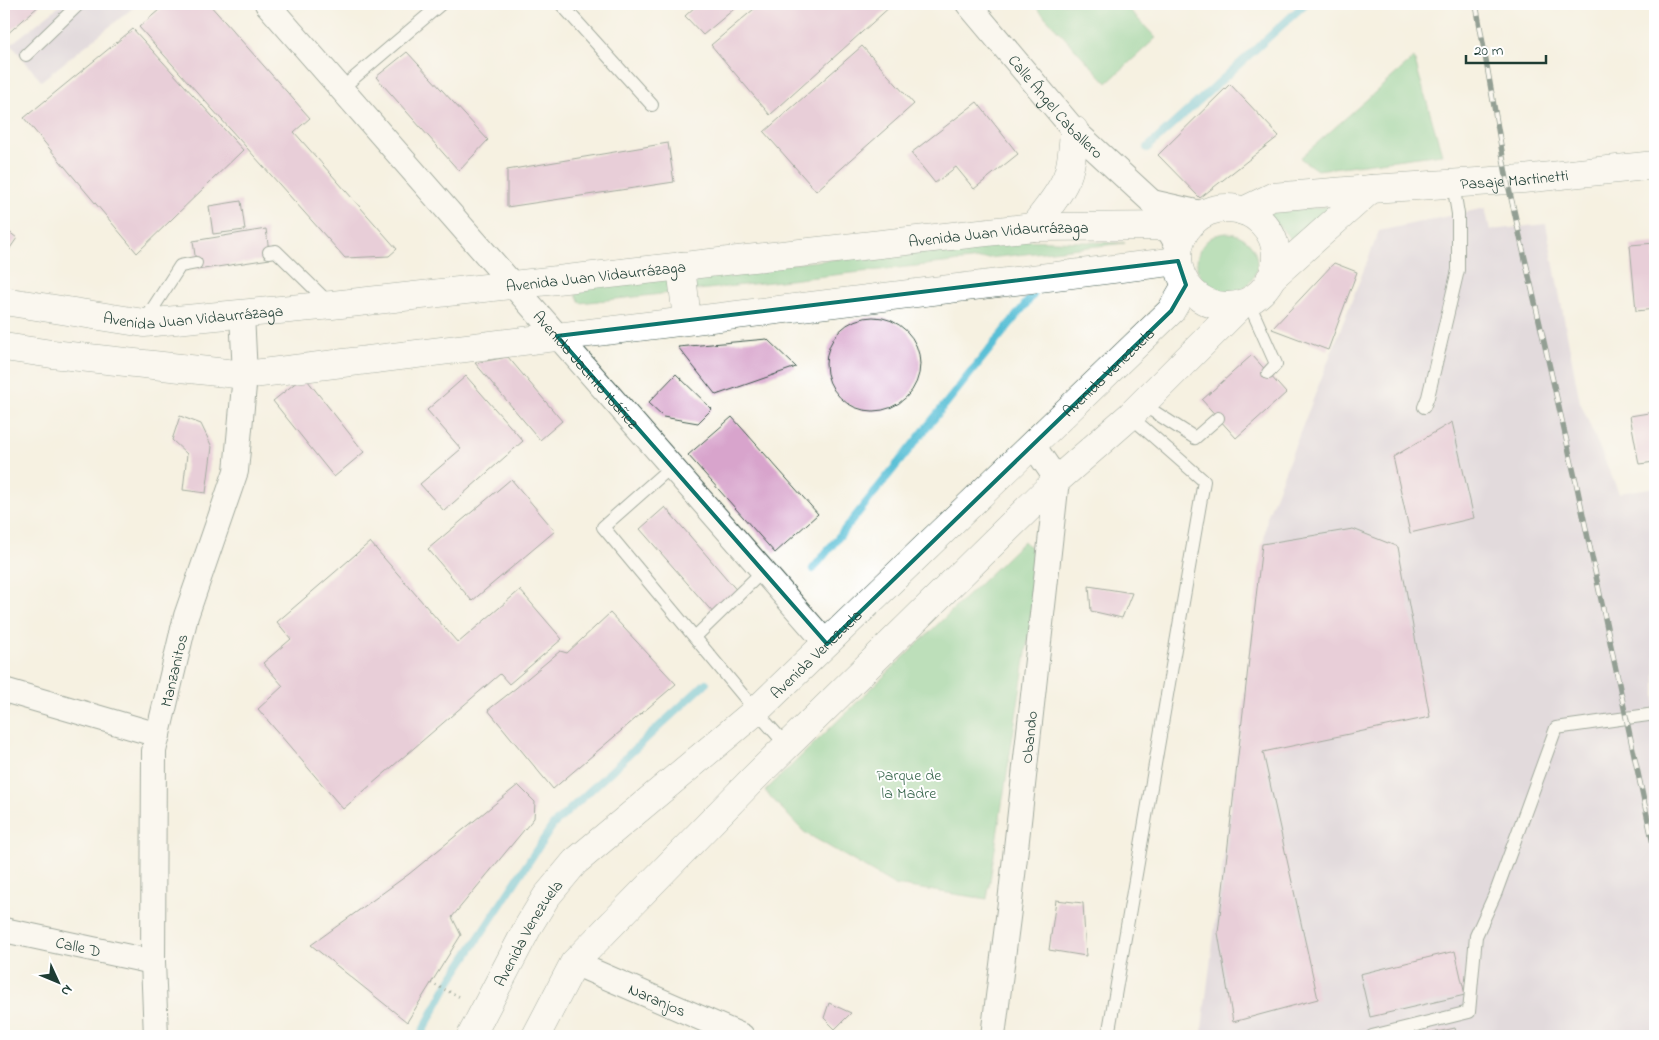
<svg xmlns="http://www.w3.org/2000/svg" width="1659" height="1040" font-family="'Indie Flower',sans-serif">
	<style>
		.industrial { fill: #cabfd6 }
		.green { fill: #78ca8b; stroke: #4c8460 }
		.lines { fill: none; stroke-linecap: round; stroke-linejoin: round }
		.stream { stroke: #59bfd6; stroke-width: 8 }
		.building { fill: #d8a4cc }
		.service-casing { stroke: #3f584e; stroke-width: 14 }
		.minor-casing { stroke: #3f584e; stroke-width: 26 }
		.secondary-casing { stroke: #3f584e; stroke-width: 29 }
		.primary-casing { stroke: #3f584e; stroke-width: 29 }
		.path { stroke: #3f584e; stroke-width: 3; stroke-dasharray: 1 4; stroke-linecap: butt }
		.service { stroke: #fff; stroke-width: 12 }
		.minor { stroke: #fff; stroke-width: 24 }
		.secondary { stroke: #fff; stroke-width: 28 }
		.primary { stroke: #fff; stroke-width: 28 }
		.rail-casing { stroke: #1f3d34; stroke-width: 5.5 }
		.rail { stroke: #fff; stroke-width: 4; stroke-dasharray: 11; stroke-linecap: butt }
		.marked { fill: none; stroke: #0f766e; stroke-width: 4; stroke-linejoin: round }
		.labels { text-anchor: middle; stroke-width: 4; stroke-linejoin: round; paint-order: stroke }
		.street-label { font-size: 16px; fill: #1f3d34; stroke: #fff }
		.park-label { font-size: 16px; fill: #3a674e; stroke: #fff }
	</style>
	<rect width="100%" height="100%" fill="#fff"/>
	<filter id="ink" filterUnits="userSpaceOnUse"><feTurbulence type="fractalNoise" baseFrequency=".02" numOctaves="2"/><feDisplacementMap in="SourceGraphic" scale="10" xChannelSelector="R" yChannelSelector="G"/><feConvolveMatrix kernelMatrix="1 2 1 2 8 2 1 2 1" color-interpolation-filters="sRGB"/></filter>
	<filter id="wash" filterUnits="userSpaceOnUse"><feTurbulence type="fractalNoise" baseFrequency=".0096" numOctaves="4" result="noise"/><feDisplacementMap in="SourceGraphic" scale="20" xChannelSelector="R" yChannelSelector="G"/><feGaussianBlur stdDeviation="1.12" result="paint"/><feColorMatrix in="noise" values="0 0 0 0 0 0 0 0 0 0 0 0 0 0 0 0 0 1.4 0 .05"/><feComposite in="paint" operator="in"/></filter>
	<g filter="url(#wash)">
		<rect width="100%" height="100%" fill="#f6f1e1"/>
		<!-- industrial -->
		<g class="industrial">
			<polygon points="62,4 138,4 41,81 11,44"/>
			<polygon points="1485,208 1490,230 1546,224 1580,402 1619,493 1655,487 1655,1036 1201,1036 1267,517 1379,231"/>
		</g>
		<!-- green -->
		<g class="green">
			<polygon points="1033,4 1124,4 1156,38 1107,83"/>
			<polygon points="1414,58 1442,154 1317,170 1300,158"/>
			<polygon points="1335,206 1291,240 1282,229 1263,212"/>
			<circle cx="1227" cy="263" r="30"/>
			<polygon points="1016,240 1125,243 580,303 573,287"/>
			<polygon points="1024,541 1041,559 987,899 895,885 804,832 765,791"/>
		</g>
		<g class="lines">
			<!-- stream -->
			<g class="stream">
				<polyline points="1147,148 1305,4"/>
				<polyline points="813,569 1033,295"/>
				<polyline points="420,1036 448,984 553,825 706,683"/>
			</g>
		</g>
		<g id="blocks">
			<!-- building -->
			<g class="building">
				<polygon points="4,4 41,4 4,37"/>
				<polygon points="166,4 209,4 310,118 294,132 397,249 389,256 345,258 139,27"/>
				<polygon points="698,4 740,4 703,35 685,16"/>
				<polygon points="760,4 891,4 892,5 770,115 711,45"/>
				<polygon points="133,29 243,150 137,253 24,118"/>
				<polygon points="862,46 914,104 816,191 764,132"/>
				<polygon points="407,52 488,140 459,171 376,77"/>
				<polygon points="1230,84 1279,136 1200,198 1158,155"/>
				<polygon points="977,102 1018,154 974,189 956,167 935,183 911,153"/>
				<polygon points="668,143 674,182 507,207 507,170"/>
				<polygon points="241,201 245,230 213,234 209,206"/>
				<polygon points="4,228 17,238 4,257"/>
				<polygon points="266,229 270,259 197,270 193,241"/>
				<polygon points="1655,243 1655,309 1636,311 1630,245"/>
				<polygon points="1334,263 1357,272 1328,350 1272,329"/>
				<circle cx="873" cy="364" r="47"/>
				<polygon points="767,339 796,367 716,395 678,347"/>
				<polygon points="1252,355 1286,393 1236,438 1202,400"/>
				<polygon points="508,357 562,421 540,440 475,363"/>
				<polygon points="676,374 712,409 698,423 663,417 648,403"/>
				<polygon points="304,376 364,452 334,477 273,401"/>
				<polygon points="466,376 523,441 444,511 420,484 461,449 427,410"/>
				<polygon points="1655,412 1655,462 1639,464 1630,416"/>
				<polygon points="180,416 201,424 212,447 206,493 183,490 187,454 172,440"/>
				<polygon points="732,417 818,514 775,553 688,455"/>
				<polygon points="1452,422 1474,518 1410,533 1393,457"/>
				<polygon points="511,479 555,531 472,601 428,549"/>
				<polygon points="665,507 739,593 715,615 640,529"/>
				<polygon points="1353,529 1398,547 1430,717 1263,752 1318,999 1233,1022 1218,933 1262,544"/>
				<polygon points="370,542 458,643 520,590 562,639 509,684 500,674 343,809 258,709 283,686 263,663 291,639 277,622"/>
				<polygon points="1089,586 1132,593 1122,618 1091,611"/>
				<polygon points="610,613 676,684 553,789 488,710 516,688 560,651 567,653"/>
				<polygon points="518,785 535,802 534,818 452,917 461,935 407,1022 311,945 409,874"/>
				<polygon points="1056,900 1083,903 1086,956 1049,950"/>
				<polygon points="1455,951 1465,995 1370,1017 1360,974"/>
				<polygon points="829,1003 851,1013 835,1029 824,1018"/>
				<polygon points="1455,1028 1457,1036 1423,1036 1423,1035"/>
			</g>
		</g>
	</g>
	<g filter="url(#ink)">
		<use href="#blocks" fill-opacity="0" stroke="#3f584e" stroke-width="1"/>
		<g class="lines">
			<!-- service casing -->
			<g class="service-casing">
				<g id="service">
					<polyline points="561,4 652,105"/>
					<polyline points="26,55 79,4"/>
					<polyline points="341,89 441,4"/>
					<polyline points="269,252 276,251 330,304"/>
					<polyline points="1248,301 1276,364 1268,373"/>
					<polyline points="144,322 180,266 196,263"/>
					<polyline points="1142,404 1195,438 1218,418"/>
					<polyline points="1424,407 1428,397 1458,270 1458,214 1453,184"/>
					<polyline points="672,466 603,527 756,711 787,746"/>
					<polyline points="695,637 763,571"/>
					<polyline points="1108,1036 1204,481 1130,416"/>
					<polyline points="1372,1036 1469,1012 1476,936 1496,892 1556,728 1655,714"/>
				</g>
			</g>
			<!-- minor casing -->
			<g class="minor-casing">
				<g id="minor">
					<path id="s1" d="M267 4 827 644"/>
					<path id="s2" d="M968 4 1074 130 1152 202 1179 248"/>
					<polyline points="1152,202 1205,214"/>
					<polyline points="4,690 158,735"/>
					<path id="s3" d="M4 930 153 962"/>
					<path id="s4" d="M574 963 742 1036"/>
					<path id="s5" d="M156 1036 153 962 154 751 186 616 236 471 245 375 242 314"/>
					<path id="s6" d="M993 1036 1010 902 1057 480 1033 445"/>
				</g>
			</g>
			<!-- secondary casing -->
			<g class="secondary-casing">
				<g id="secondary">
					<path d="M1033 227C1044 213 1057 198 1065 181 1072 168 1073 145 1074 130"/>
					<polyline points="681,266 687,320"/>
					<path id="s7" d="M4 301 144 323 332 305 1033 227 1189 226"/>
					<polyline points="4,347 52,354 245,375 1178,261"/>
				</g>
			</g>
			<!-- primary casing -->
			<g class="primary-casing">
				<g id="primary">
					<circle cx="1227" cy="257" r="49"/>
					<path id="s8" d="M1243 211 1272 197 1371 189 1523 179 1655 165"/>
					<polyline points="1270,279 1371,189"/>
					<path id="s9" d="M471 1036 529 925 546 897 575 862 756 711 1171 311 1186 285"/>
					<polyline points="536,1036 574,963 753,779 1057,480 1130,416 1242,304"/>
				</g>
			</g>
			<!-- path -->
			<polyline class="path" points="431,983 460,997"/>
			<!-- service -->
			<use href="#service" class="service"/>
			<!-- minor -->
			<use href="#minor" class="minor"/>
			<!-- secondary -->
			<use href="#secondary" class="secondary"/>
			<!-- primary -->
			<use href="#primary" class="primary"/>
			<!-- rail casing -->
			<g class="rail-casing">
				<polyline id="rail" points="1476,4 1507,180 1576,482 1655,853"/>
			</g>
			<!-- rail -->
			<use href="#rail" class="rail"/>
		</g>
	</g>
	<!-- marked area -->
	<path d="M0 0H1659V1040H0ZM1178 261 1186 285 1171 311 827 644 557 336Z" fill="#f6f1e1" fill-opacity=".55" fill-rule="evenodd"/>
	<path class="marked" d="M1178 261 1186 285 1171 311 827 644 557 336Z"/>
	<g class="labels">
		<!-- street labels -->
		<g class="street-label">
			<text dy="6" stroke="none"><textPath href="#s2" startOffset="135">Calle Ángel Caballero</textPath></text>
			<text dy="6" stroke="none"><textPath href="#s8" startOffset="275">Pasaje Martinetti</textPath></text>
			<text dy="6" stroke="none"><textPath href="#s7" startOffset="1001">Avenida Juan Vidaurrázaga</textPath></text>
			<text dy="6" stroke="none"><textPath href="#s7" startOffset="596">Avenida Juan Vidaurrázaga</textPath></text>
			<text dy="6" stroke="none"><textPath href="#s7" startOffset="191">Avenida Juan Vidaurrázaga</textPath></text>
			<text dy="6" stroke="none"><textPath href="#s1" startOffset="485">Avenida Jacinto Ibáñez</textPath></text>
			<text dy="6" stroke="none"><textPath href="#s9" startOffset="928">Avenida Venezuela</textPath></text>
			<text dy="6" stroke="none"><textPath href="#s9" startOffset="522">Avenida Venezuela</textPath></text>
			<text dy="6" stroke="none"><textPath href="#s5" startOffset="368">Manzanitos</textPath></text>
			<text dy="6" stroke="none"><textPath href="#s6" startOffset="301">Obando</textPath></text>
			<text dy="6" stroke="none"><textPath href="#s9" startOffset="118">Avenida Venezuela</textPath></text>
			<text dy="6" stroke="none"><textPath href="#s3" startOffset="76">Calle D</textPath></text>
			<text dy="6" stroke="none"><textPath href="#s4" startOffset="91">Naranjos</textPath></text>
		</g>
		<!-- park labels -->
		<g class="park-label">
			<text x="909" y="780">Parque de<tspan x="909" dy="18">la Madre</tspan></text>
		</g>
	</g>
	<!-- margin -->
	<rect width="1659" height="1040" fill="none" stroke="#fff" stroke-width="20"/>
	<!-- north arrow -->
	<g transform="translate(58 982) rotate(134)" stroke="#ffffff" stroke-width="4" paint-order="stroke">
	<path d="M0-4L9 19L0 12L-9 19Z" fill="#1f3d34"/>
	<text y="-8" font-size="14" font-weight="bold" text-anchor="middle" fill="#1f3d34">N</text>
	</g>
	<!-- scale -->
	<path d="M1466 55v8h80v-8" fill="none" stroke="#1f3d34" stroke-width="2.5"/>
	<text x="1474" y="55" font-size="15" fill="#1f3d34" stroke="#ffffff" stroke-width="4" paint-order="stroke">20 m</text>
</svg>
